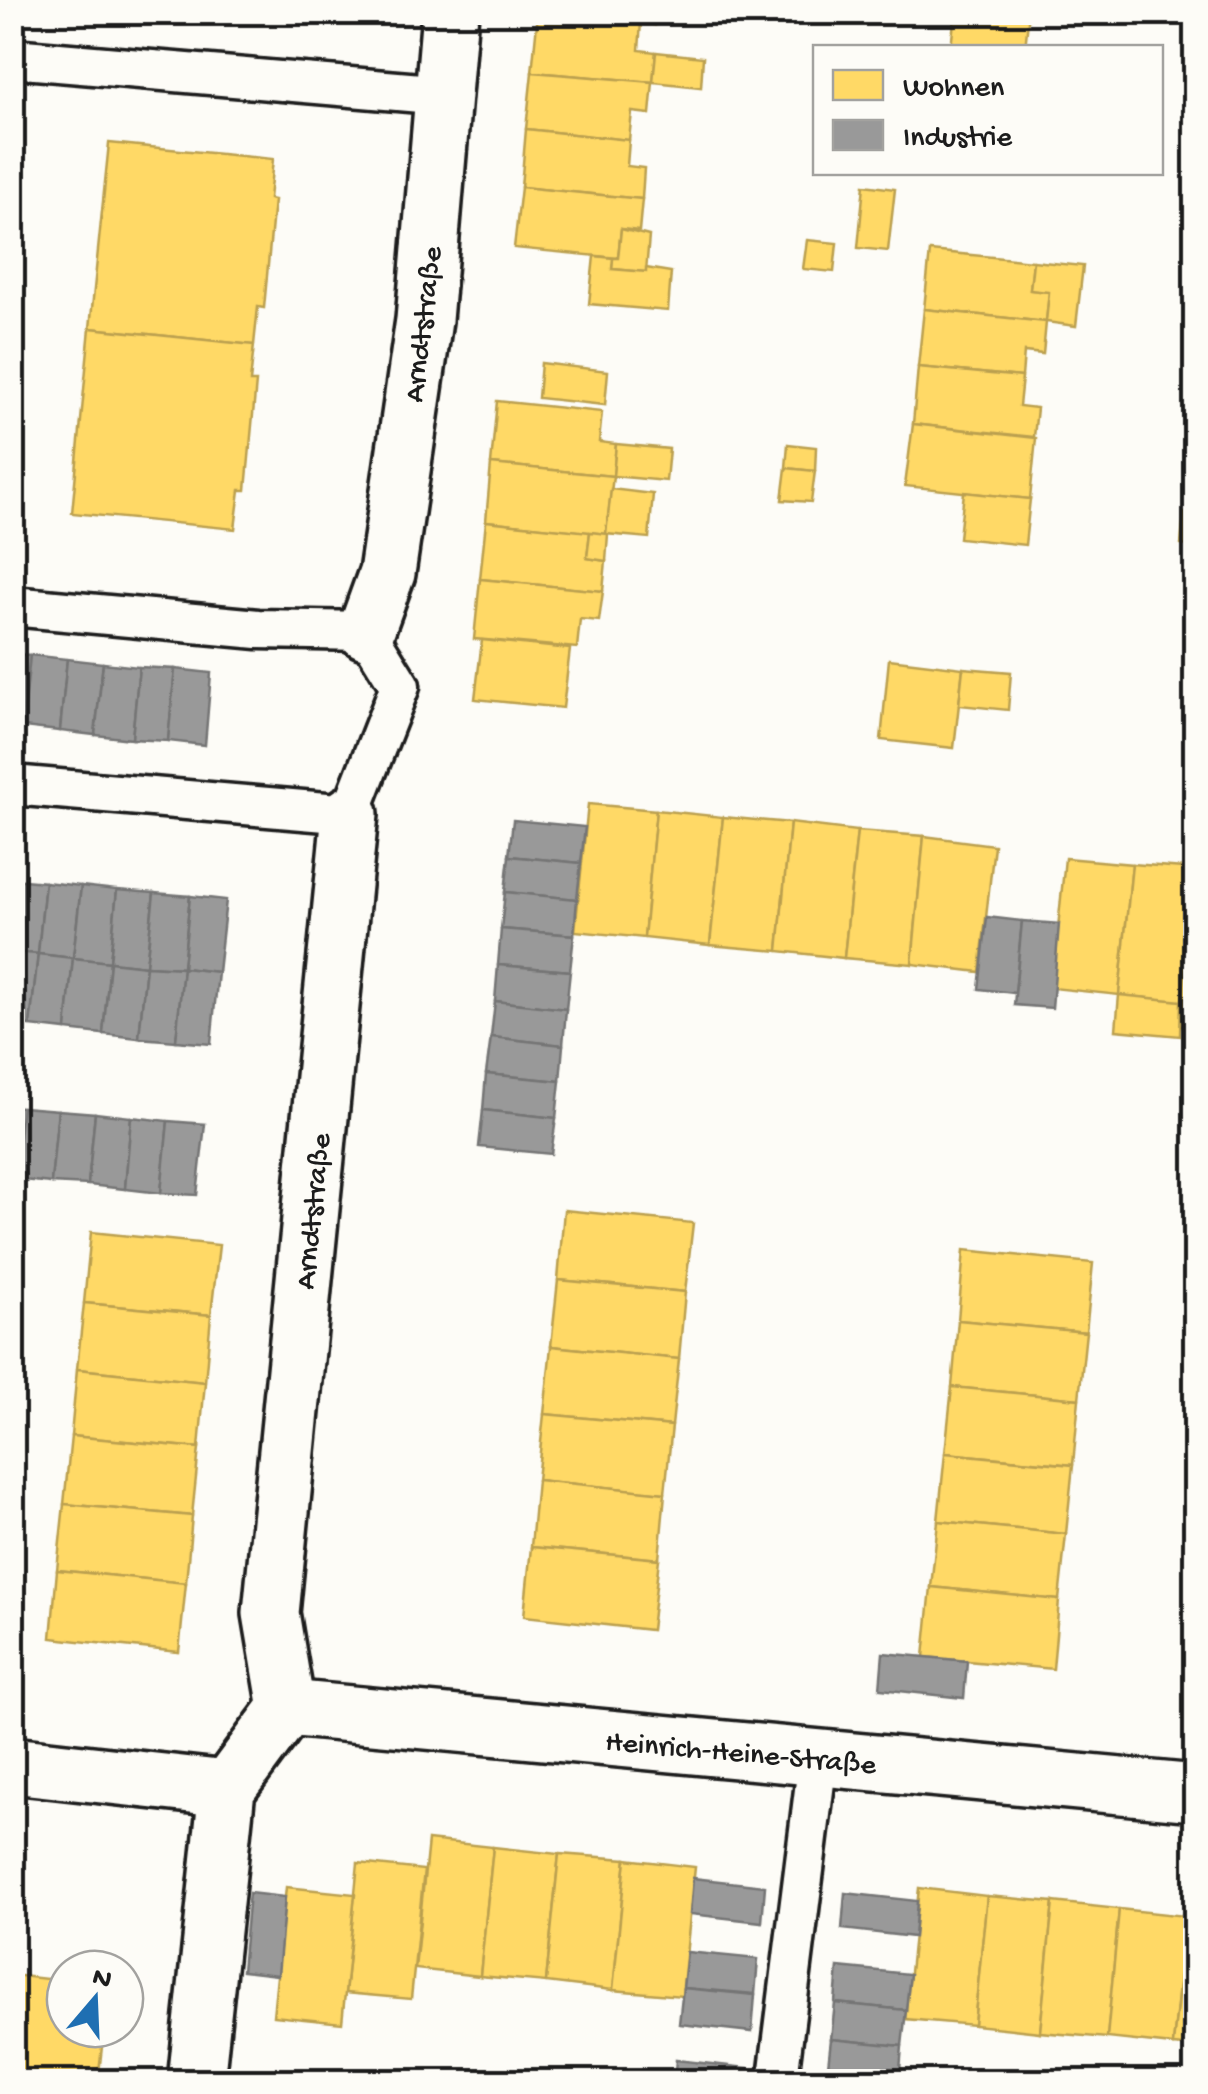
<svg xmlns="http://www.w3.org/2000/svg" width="1208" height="2094" font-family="'Gochi Hand',sans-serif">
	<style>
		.homes { fill: #ffd966; stroke: #bba050; stroke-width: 2.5 }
		.industry { fill: #999; stroke: #747474; stroke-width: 2.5 }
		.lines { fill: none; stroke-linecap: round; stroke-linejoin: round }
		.lane-casing { stroke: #1c1c1c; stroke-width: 45 }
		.street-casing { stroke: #1c1c1c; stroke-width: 62 }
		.lane { stroke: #fdfcf7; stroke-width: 38 }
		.street { stroke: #fdfcf7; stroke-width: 55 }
		.labels { text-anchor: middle; stroke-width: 10; stroke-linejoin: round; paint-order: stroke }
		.street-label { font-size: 30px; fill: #1c1c1c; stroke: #fdfcf7 }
	</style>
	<rect width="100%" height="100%" fill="#fdfcf7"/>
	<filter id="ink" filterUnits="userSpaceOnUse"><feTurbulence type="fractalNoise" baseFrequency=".01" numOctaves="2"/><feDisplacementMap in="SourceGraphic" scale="20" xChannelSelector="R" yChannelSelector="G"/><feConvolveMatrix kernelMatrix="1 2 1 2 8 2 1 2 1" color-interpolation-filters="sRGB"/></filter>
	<g filter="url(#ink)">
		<!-- homes -->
		<g class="homes">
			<polygon points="577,12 656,12 655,25 576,16"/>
			<polygon points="955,12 1029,12 1025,48 951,48"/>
			<polygon points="538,13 641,22 639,50 656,52 653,82 532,72"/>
			<polygon points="656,52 703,57 701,87 653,82"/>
			<polygon points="532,72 653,82 650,114 632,112 629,140 526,129"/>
			<polygon points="526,129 629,140 627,166 644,168 642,199 521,187"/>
			<polygon points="109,143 273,159 269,199 274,200 264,308 258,307 254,345 90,328"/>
			<polygon points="864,185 895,189 888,251 858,248"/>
			<polygon points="521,187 642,199 639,231 621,229 618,258 514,248"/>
			<polygon points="621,229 649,236 646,272 612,269 613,258 618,258"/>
			<polygon points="807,240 837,243 834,272 803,269"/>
			<polygon points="930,251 1033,261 1030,290 1049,292 1046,322 924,309"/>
			<polygon points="594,256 613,258 612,269 646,272 646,268 671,272 668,311 589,304"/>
			<polygon points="1033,261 1083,266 1076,326 1046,322 1049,292 1030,290"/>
			<polygon points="924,309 1046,322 1043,354 1024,352 1022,377 918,367"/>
			<polygon points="90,328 254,345 250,382 256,382 246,490 240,490 235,529 72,513"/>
			<polygon points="541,363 608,371 605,405 538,398"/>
			<polygon points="918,367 1022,377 1019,406 1037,408 1034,437 913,424"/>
			<polygon points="497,401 602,412 599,442 616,444 613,476 491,464"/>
			<polygon points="913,424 1036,438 1030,499 905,486"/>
			<polygon points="616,444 669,449 666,481 613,476"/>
			<polygon points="788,444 816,447 815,471 786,468"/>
			<polygon points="491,464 613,476 606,534 486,521"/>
			<polygon points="786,468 815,471 811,502 782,500"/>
			<polygon points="611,489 653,494 649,538 606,534"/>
			<polygon points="964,492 1030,499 1025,545 959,538"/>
			<polygon points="1184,513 1196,514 1196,547 1181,545"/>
			<polygon points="486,521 590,532 587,558 606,561 603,591 480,579"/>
			<polygon points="590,532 608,534 606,561 587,558"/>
			<polygon points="480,579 603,591 599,621 580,619 577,648 474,639"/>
			<polygon points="482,640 570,649 563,708 475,699"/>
			<polygon points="889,659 963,668 954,748 881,740"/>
			<polygon points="963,668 1011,672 1008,710 959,705"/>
			<polygon points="588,804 656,810 644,938 575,931"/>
			<polygon points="656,810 723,817 710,945 644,938"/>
			<polygon points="723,817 790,823 778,951 710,945"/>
			<polygon points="790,823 857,831 844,958 778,951"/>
			<polygon points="857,831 924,836 912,964 844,958"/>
			<polygon points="924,836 994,845 980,972 912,964"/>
			<polygon points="1065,858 1132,864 1119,995 1052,988"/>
			<polygon points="1132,864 1196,869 1184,1002 1119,995"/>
			<polygon points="1194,895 1196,895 1196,1028 1179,1026"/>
			<polygon points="1119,995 1181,1001 1180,1036 1116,1030"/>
			<polygon points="564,1210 693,1223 685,1292 558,1280"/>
			<polygon points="91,1232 219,1245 211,1315 84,1303"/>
			<polygon points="964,1250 1093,1263 1086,1332 958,1320"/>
			<polygon points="558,1280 685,1292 679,1359 551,1346"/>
			<polygon points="84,1303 211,1315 205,1382 77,1369"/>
			<polygon points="958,1320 1086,1332 1079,1399 952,1387"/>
			<polygon points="551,1346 679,1359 672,1426 544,1414"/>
			<polygon points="77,1369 205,1382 199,1448 71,1436"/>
			<polygon points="952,1387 1079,1399 1073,1465 945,1453"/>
			<polygon points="544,1414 672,1426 665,1493 537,1480"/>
			<polygon points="71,1436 199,1448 192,1516 64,1504"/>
			<polygon points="945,1453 1073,1465 1066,1534 938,1521"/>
			<polygon points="537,1480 665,1493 659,1559 531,1547"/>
			<polygon points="64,1504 192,1516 186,1583 57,1570"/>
			<polygon points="938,1521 1066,1534 1059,1600 931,1587"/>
			<polygon points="531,1547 659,1559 651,1630 524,1616"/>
			<polygon points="57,1570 186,1583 179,1652 51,1638"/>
			<polygon points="931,1587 1059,1600 1053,1669 924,1657"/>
			<polygon points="428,1840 493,1847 480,1976 415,1969"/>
			<polygon points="493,1847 559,1854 546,1982 480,1976"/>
			<polygon points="559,1854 626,1859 613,1990 546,1982"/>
			<polygon points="626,1859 695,1867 682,1996 613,1990"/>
			<polygon points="358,1863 424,1870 411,1999 345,1993"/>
			<polygon points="286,1887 355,1894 342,2023 273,2016"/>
			<polygon points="919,1888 987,1896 974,2025 905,2019"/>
			<polygon points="987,1896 1053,1902 1040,2032 974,2025"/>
			<polygon points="1053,1902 1119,1909 1107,2038 1040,2032"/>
			<polygon points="1119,1909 1186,1916 1173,2045 1107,2038"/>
			<polygon points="1186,1916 1196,1917 1196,2047 1173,2045"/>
			<polygon points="12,1975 65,1981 65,2029 104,2029 98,2082 12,2082"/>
		</g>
		<!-- industry -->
		<g class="industry">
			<polygon points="12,654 30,655 23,727 12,726"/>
			<polygon points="30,655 67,659 60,731 23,727"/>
			<polygon points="67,659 103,663 95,735 60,731"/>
			<polygon points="103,663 139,667 132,739 95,735"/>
			<polygon points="139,667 175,669 168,741 132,739"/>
			<polygon points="175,669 211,673 205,745 168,741"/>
			<polygon points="513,820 585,827 581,863 509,856"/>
			<polygon points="509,856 581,863 577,899 505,892"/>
			<polygon points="12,879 45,882 38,954 12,952"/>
			<polygon points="45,882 81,886 73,958 38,954"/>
			<polygon points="81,886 117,890 110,962 73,958"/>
			<polygon points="117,890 154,893 146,966 110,962"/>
			<polygon points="505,892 577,899 574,935 501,929"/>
			<polygon points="154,893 190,896 183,968 146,966"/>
			<polygon points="190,896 226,900 218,972 183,968"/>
			<polygon points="987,917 1022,921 1015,993 979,989"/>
			<polygon points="1022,921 1059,924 1052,1008 1014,1005"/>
			<polygon points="501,929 574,935 570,971 498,965"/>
			<polygon points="12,952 38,954 30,1026 12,1024"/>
			<polygon points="38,954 73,958 66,1030 30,1026"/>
			<polygon points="73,958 110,962 103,1034 66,1030"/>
			<polygon points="110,962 146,966 139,1038 103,1034"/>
			<polygon points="498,965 570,971 566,1009 495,1001"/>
			<polygon points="146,966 183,968 176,1041 139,1038"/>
			<polygon points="183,968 218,972 211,1044 176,1041"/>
			<polygon points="495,1001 566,1009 563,1045 491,1037"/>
			<polygon points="491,1037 563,1045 560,1081 486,1074"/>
			<polygon points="486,1074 560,1081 556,1118 483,1110"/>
			<polygon points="12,1106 22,1107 15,1179 12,1178"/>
			<polygon points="22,1107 58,1110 51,1183 15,1179"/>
			<polygon points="58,1110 95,1113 88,1185 51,1183"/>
			<polygon points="483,1110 556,1118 551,1154 479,1147"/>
			<polygon points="95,1113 131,1117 125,1189 88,1185"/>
			<polygon points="131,1117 168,1121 161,1193 125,1189"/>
			<polygon points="168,1121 205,1124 197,1195 161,1193"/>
			<polygon points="883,1653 967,1661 964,1698 880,1689"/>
			<polygon points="693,1878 765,1886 762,1922 690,1914"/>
			<polygon points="249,1893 285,1897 278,1975 242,1971"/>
			<polygon points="845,1893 917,1901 914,1937 842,1929"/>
			<polygon points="687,1952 758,1959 755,1994 683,1988"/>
			<polygon points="838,1967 910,1974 906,2010 835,2003"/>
			<polygon points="683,1988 755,1995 752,2032 679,2024"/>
			<polygon points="835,2003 906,2010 902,2046 831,2039"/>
			<polygon points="831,2039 902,2046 899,2082 827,2075"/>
			<polygon points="676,2060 748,2068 746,2082 674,2082"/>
			<polygon points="827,2075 891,2082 826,2082"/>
		</g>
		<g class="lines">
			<!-- lane casing -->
			<g class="lane-casing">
				<g id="lane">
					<polyline points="12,58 444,95"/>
					<polyline points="12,606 258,629 366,631 400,686 350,814 12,785"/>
					<polyline points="778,2078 818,1758"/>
				</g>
			</g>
			<!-- street casing -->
			<g class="street-casing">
				<g id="street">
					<polyline points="366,631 387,573 424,320 450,12"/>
					<polyline points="287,1708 1196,1793"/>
					<polyline points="12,1765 227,1789"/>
					<polyline points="196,2082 227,1789 287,1708 271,1613 350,814"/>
				</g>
			</g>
			<!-- lane -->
			<use href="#lane" class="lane"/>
			<!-- street -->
			<use href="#street" class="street"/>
		</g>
	</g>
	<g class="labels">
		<!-- street labels -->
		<g class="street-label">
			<text transform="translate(421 324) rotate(-83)" y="10">Arndtstraße</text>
			<text transform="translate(311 1211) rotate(-84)" y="10">Arndtstraße</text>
			<text transform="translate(741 1751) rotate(5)" y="10">Heinrich-Heine-Straße</text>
		</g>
	</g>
	<!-- margin -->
	<rect width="1208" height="2094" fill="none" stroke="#fdfcf7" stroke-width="50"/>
	<rect x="25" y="25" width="1158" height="2044" fill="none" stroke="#1c1c1c" stroke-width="4" filter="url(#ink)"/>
	<!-- legend -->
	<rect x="813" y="45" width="350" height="130" fill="#fdfcf7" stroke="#a3a29f" stroke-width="2.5"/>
	<rect x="833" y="70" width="50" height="30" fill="#ffd966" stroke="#a3a29f" stroke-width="2.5"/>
	<text x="903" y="95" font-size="30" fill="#1c1c1c">Wohnen</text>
	<rect x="833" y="120" width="50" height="30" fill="#999999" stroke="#a3a29f" stroke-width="2.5"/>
	<text x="903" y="145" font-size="30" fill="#1c1c1c">Industrie</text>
	<!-- north arrow -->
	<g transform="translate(95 1999) rotate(19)"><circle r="48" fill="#fdfcf7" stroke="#a3a29f" stroke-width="2.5"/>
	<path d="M0-8L18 38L0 25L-18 38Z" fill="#1f6fb2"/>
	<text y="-15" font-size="28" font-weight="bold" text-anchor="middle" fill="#1c1c1c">N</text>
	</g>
</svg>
